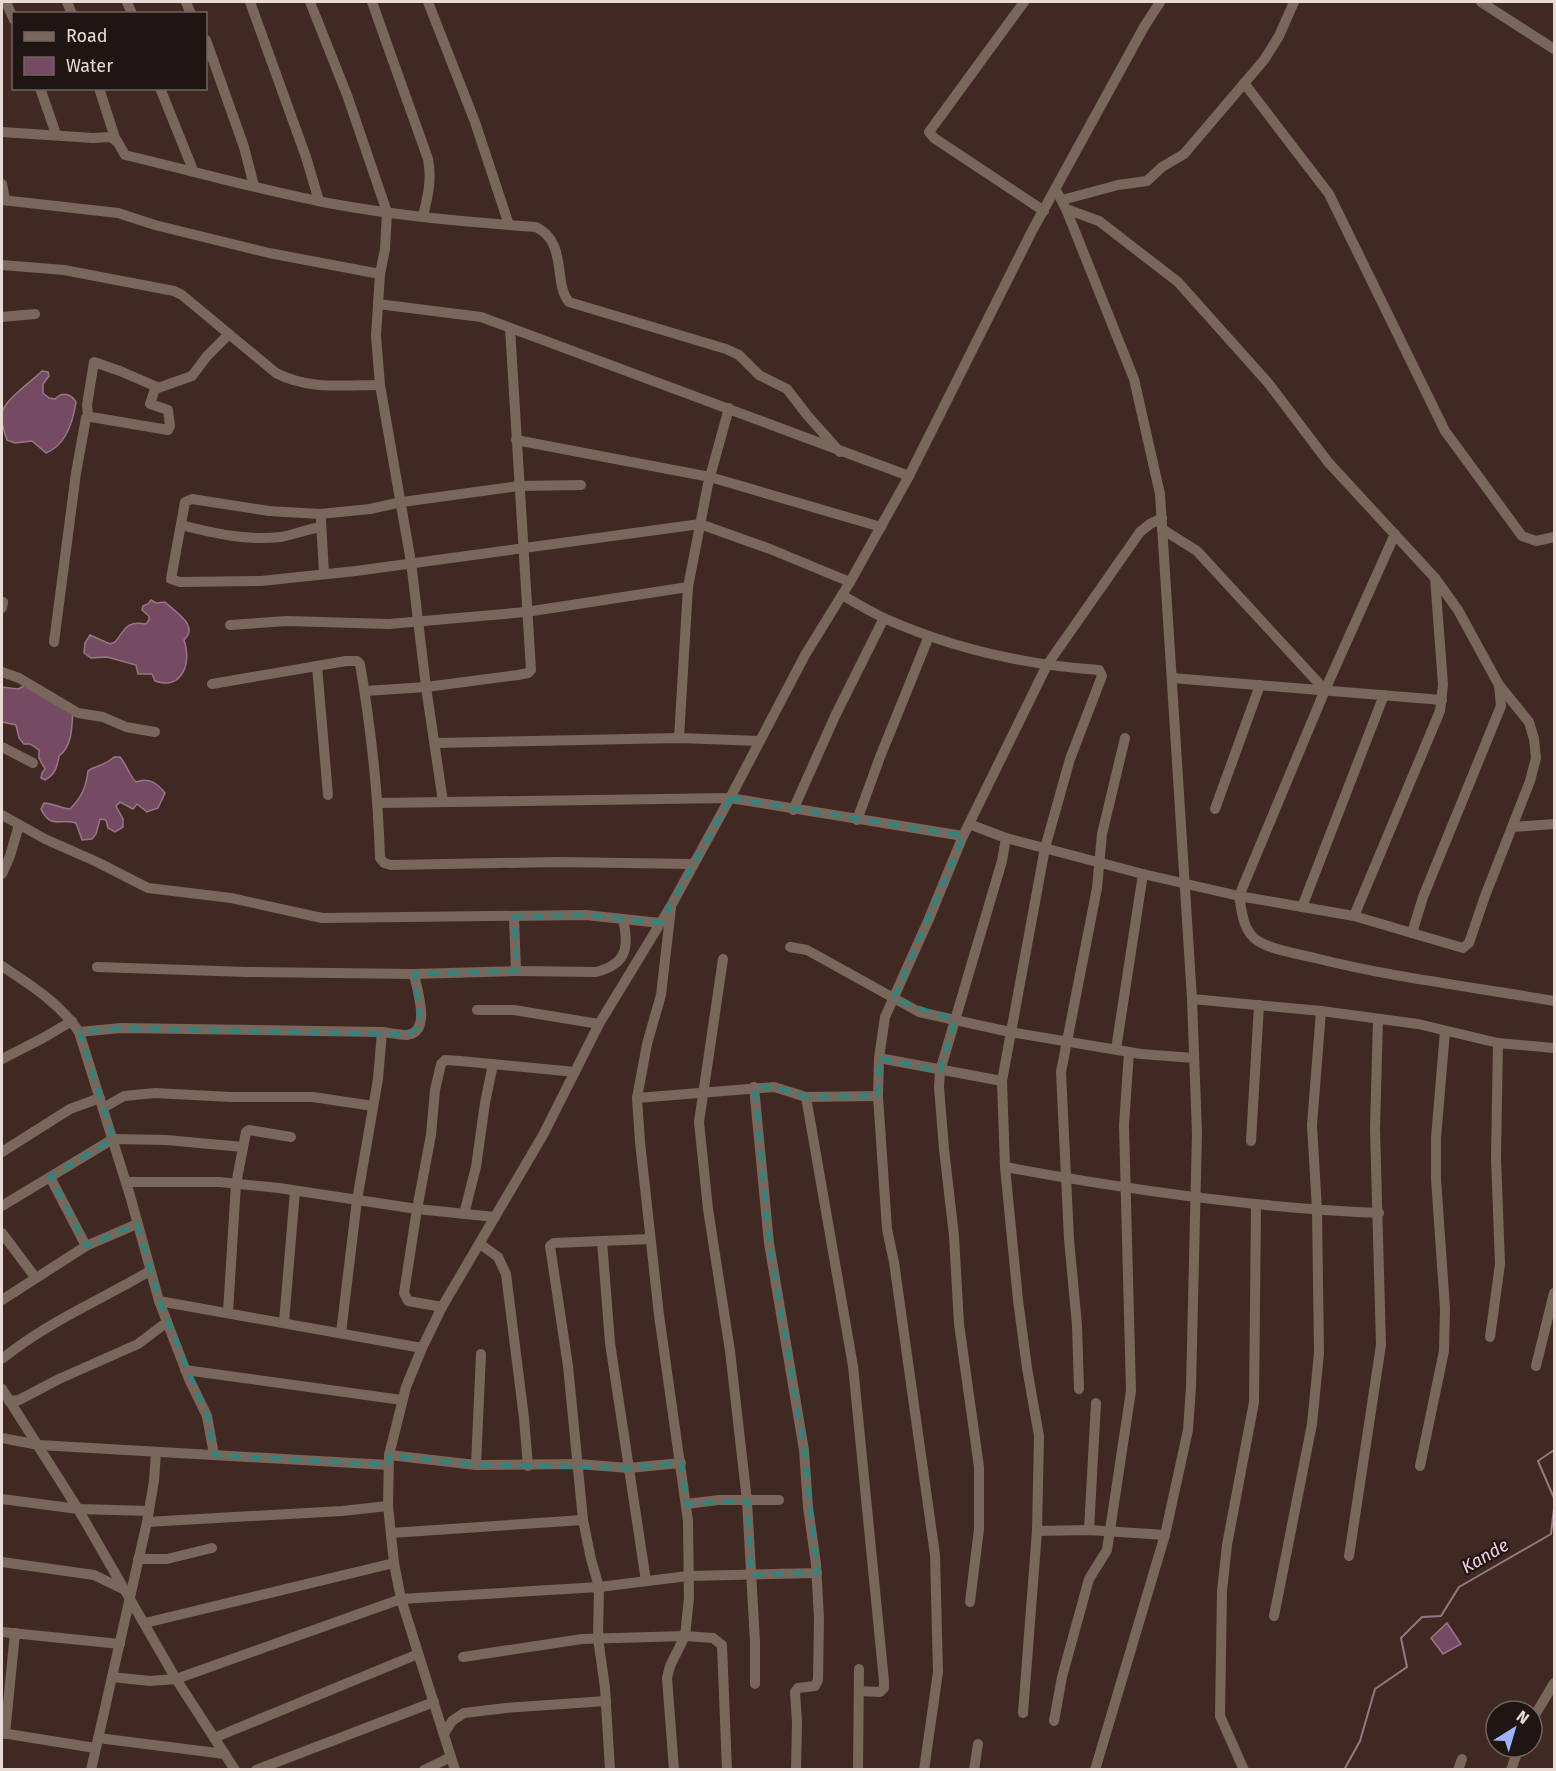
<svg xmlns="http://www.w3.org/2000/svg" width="1556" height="1771" font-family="'Fira Sans',sans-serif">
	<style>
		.water { fill: #754b63; stroke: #987686; stroke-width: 1.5 }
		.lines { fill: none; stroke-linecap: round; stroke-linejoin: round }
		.stream { stroke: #987686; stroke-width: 2 }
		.minor { stroke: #78675a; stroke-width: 10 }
		.marked { fill: none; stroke: #30857e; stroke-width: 4.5; stroke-dasharray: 12 8; stroke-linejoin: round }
		.labels { text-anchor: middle; stroke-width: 4.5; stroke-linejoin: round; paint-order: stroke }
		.water-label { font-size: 18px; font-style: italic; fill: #f7cbe2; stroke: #1f1512 }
	</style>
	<rect width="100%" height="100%" fill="#402923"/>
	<!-- water -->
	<g class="water">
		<path d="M42 371 48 372 49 376 43 384V393L49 398 55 399C63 391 71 394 76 402 73 422 66 445 46 453L32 441 15 443 7 440C4 432 0 421 2 412 6 399 32 381 42 371Z"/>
		<path d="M151 600 156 603 165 602C175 612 200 626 184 640 192 661 183 691 155 681L152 674H138L136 665 107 657 91 658 84 653 85 643 90 635 110 644 115 642C125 630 126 620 146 624L149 620V616L142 610 143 606 148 604Z"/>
		<path d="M28 684 73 708C72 724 73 746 59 756 57 767 56 774 45 780L41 778 42 773 45 769 39 758V750L30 744H24L19 738 16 725 2 722V687L18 689Z"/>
		<path d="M114 757H120C126 764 131 778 136 782 149 777 157 783 165 793L158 808 147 812 137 804 133 809 120 802 116 806 123 819V827L115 832 108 828 106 820 100 819 96 834 92 839 82 840 76 823C61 818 51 830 41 809L44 803C52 803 61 808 70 809 82 797 86 787 88 771 97 764 102 768 114 757Z"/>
		<polygon points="1447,1623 1461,1644 1443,1654 1431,1638"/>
	</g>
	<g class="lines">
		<!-- stream -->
		<g class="stream">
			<polyline points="1554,1450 1538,1461 1554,1498"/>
			<polyline points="1344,1770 1360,1741 1375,1689 1407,1667 1401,1638 1422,1617 1441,1616 1459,1587 1551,1534 1554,1508"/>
		</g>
		<!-- minor -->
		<g class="minor">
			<polyline points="6,2 14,20"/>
			<polyline points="67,2 72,14"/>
			<polyline points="127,2 132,14"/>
			<polyline points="186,2 191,14"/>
			<polyline points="250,2 306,157 319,201"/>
			<polyline points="310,2 347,95 387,212 385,249 380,274 376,336 380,385 411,562 426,687 443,802"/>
			<path d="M372 2 428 159C432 179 428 196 423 216"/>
			<polyline points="428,2 475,122 509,225"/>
			<polyline points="1024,2 929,132 934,138 1044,211"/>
			<polyline points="1481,2 1554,49"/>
			<polyline points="206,40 244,147 254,186"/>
			<polyline points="1244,83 1329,194 1445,431 1522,536 1536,541 1554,537"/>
			<polyline points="40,88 56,134"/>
			<polyline points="99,88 116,141"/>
			<polyline points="160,88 193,170"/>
			<path d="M2 132 93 138 110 137 117 141 125 155C193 171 260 190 328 203 397 216 467 222 536 227 568 242 553 284 569 302L726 349 739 355 759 375 787 389 807 415 840 452"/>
			<polyline points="2,184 5,200"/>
			<polyline points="1056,190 1066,209 1134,379 1160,494 1192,999 1197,1133 1191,1387 1188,1430 1165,1535 1095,1770"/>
			<polyline points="2,200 118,213 155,225 269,253 380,274"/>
			<polyline points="1062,200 1118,185 1147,181 1162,167 1184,154 1264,60 1279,36 1294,2"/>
			<path d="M2 265 64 270 174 291 182 295 276 373C308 390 345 385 380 385"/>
			<polyline points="378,304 481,317 909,476"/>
			<polyline points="2,317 35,314"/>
			<polyline points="88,416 87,405 94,362 120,371 157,387"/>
			<polyline points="516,440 710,477 881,527"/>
			<polyline points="581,485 519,486 402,502 370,509 320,514 269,511 192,499 185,502 171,579 180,582 261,581 356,571 700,524 770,549 850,582"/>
			<polyline points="321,520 324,574"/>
			<path d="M181 525C213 533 246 541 280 537 294 535 307 529 321 527"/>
			<polyline points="1162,529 1197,551 1325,690"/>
			<path d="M1395 534 1325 690 1239 896C1242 912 1243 932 1258 941 1272 950 1299 954 1315 958 1394 978 1474 987 1554 1001"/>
			<path d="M842 595C856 603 871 612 886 619 952 648 1027 665 1099 670L1102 676 1070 759 1045 848 1002 1081 1005 1167 1018 1300 1027 1368 1039 1436 1037 1531 1023 1713"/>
			<polyline points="2,608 3,602"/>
			<polyline points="230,625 287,621 389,624 526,612 688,587"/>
			<polyline points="54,642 76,473 86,418 91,417 168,430 170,426 168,410 150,404 155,389 192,376 207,356 229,334"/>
			<polyline points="317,666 328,795"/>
			<polyline points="2,672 19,678 78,713 103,717 126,727 155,732"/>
			<polyline points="1172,678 1442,700"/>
			<path d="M212 684 346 661H357L360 664C371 728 378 793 380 858L384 863 391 865 557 862 694 864"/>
			<polyline points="365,691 426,687 518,675 528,673 531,670 510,328"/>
			<polyline points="679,738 688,587 708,484 729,408"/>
			<polyline points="436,743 679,738 760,741"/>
			<polyline points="2,747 33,763"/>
			<polyline points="378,803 730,798 963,836"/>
			<polyline points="1215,809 1260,685"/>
			<polyline points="793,810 836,714 884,618"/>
			<polyline points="2,815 45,839 97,862 148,888 231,898 322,918 586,915 660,923"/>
			<polyline points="857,820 880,757 929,636"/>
			<polyline points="969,824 1006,838 1143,874 1239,896 1354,916 1463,948 1469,943 1485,896 1530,781 1536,758 1534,739 1529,722 1499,685 1458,610 1435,578 1328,462 1269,384 1178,282 1099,221 1066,209"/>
			<polyline points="1512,827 1554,824"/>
			<polyline points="2,874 10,856 19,825"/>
			<polyline points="1302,907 1384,695"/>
			<polyline points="671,908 661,995 647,1044 637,1098 640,1142 659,1315 688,1521 689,1598 685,1636 670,1666 667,1678 674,1770"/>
			<polyline points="1354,916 1440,711 1443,685 1435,578"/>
			<polyline points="1412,933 1423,897 1501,706 1499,686"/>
			<polyline points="790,947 807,950 919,1012 1010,1032 1141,1054 1194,1058"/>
			<polyline points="723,959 699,1122 708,1209 730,1351 747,1501 755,1642 755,1684"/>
			<path d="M2 966C30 985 60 1003 79 1032L131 1199 159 1301 422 1348"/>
			<polyline points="97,967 247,972 414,974 516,971 514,917"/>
			<path d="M516 971 596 972C628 964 629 946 623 919"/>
			<polyline points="1192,999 1321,1011 1418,1024 1498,1043 1554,1048"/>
			<polyline points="477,1010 514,1010 599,1024"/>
			<path d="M79 1032 121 1028 382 1032C390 1033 399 1035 407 1035 432 1032 417 990 414 974"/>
			<polyline points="1116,1049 1143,874"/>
			<polyline points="879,1058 1002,1081"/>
			<polyline points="2,1059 43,1038 72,1021"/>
			<polyline points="754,1087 769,1243 804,1450 808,1507 816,1564 819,1619 818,1680 815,1686 798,1688 795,1692 797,1722 796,1770"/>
			<polyline points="806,1097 853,1366 884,1681 884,1688 880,1692 859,1691"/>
			<polyline points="637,1098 774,1087 806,1097 878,1096"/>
			<polyline points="103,1108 124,1096 155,1093 231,1097 313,1097 373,1106"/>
			<polyline points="1251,1141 1259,1005"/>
			<polyline points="2,1152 70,1109 100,1098"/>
			<path d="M1005 1167C1129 1190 1253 1208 1379 1213"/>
			<polyline points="50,1177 86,1246"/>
			<polyline points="126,1182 219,1182 279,1188 417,1209 495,1217"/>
			<polyline points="2,1206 113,1139 166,1140 243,1147"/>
			<polyline points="464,1214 476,1167 485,1103 493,1064"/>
			<polyline points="2,1233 35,1277"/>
			<polyline points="602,1241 610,1343 646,1581"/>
			<polyline points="480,1244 498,1257 506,1274 524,1418 528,1466"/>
			<polyline points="2,1300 86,1246 137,1224"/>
			<polyline points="159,1301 189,1379 207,1416 214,1455"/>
			<polyline points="442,1307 408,1301 404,1293 417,1209 431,1135 435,1090 441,1064 445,1060 460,1061 575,1072"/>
			<polyline points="228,1312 236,1184 246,1132 249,1130 291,1137"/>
			<polyline points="284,1322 295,1191"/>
			<polyline points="341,1333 357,1200 378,1079 382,1032"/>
			<polyline points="1490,1337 1500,1264 1496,1157 1498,1043"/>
			<path d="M2 1359C46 1323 100 1300 150 1271"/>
			<polyline points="1536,1366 1554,1293"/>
			<polyline points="185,1370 402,1400"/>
			<polyline points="2,1389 78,1509 176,1679 235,1770"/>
			<polyline points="1079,1389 1077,1325 1069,1239 1061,1072 1097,888 1102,834 1125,738"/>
			<polyline points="9,1401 19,1400 59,1379 138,1344 167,1322"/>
			<polyline points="2,1438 39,1445 388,1465"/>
			<polyline points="389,1455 476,1465 578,1464 629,1468 681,1463"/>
			<polyline points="476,1465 481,1354"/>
			<polyline points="1420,1466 1444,1351 1445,1308 1436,1179 1436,1138 1445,1031"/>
			<polyline points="2,1499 78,1509 149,1511"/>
			<polyline points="686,1504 719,1500 779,1500"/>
			<polyline points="147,1522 342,1511 388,1506"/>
			<polyline points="1089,1530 1096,1403"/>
			<polyline points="1037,1531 1089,1530 1165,1535"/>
			<polyline points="391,1533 583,1520"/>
			<polyline points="1349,1556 1381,1345 1375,1129 1378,1019"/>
			<polyline points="138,1559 167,1559 212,1548"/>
			<polyline points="2,1562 94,1575 123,1589"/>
			<polyline points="970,1602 979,1529 979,1467 959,1324 954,1236 944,1149 939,1087 940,1071 1002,861 1006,838"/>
			<polyline points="1274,1616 1312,1424 1319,1353 1317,1210 1312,1125 1321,1011"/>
			<polyline points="145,1623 394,1563"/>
			<polyline points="2,1632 120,1644"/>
			<polyline points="463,1657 582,1639 685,1636 713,1638 722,1645 727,1770"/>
			<polyline points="112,1677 150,1681 176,1679 401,1599 599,1587 688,1576 817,1573"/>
			<polyline points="1532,1720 1554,1683"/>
			<polyline points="1054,1721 1062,1677 1089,1579 1107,1550 1131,1391 1124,1125 1129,1052"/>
			<polyline points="2,1733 95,1748"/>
			<polyline points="5,1734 15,1633"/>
			<polyline points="444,1734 452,1721 464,1713 506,1708 606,1701"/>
			<polyline points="98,1738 225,1754"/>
			<polyline points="214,1738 418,1654"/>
			<polyline points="91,1770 147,1522 154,1481 156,1453"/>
			<polyline points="256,1770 434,1702"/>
			<polyline points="424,1770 451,1757"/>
			<polyline points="455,1770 401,1599 394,1563 388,1506 389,1455 406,1387 422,1348 442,1307 543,1135 599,1024 672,904 730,798 805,655 850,582 909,476 1032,231 1144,27 1160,2"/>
			<polyline points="610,1770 605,1688 598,1638 599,1587 591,1559 583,1520 568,1366 550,1246 554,1243 650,1239"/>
			<polyline points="858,1770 859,1669"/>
			<polyline points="924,1770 938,1672 935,1555 894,1262 887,1229 878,1096 879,1058 885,1017 928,921 963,836 1047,665 1140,532 1150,524 1162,518"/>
			<polyline points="974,1770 978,1744"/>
			<polyline points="1244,1770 1220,1716 1222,1591 1227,1545 1254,1402 1256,1205"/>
			<polyline points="1458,1770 1462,1759"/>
			<polyline points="1511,1770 1519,1747"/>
		</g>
	</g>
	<!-- marked area -->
	<path class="marked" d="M730 798 963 836 893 999 954 1020 940 1071 879 1058 878 1096 806 1097 774 1087H754L769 1243 804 1450 817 1573 751 1575 747 1501 686 1504 681 1463 629 1468 476 1465 389 1455 388 1465 214 1455 207 1416 159 1301 137 1224 86 1246 50 1177 113 1139 79 1032 121 1028 408 1035 420 1025 414 974 516 971 514 917 586 915 660 923Z"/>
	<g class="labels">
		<!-- water labels -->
		<g class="water-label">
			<text transform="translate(1485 1556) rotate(-30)" y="6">Kande</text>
		</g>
	</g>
	<!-- border -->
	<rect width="1556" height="1771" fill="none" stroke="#eadad6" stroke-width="6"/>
	<!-- legend -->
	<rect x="12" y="12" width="195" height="78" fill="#1f1512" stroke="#706460" stroke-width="1.5"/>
	<rect x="24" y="32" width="30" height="9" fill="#78675a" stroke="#706460" stroke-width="1.5"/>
	<text x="66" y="42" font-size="18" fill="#eadad6">Road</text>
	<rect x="24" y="57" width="30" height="18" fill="#754b63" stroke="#706460" stroke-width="1.5"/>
	<text x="66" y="72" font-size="18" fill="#eadad6">Water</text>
	<!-- north arrow -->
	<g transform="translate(1514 1729) rotate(37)"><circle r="28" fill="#1f1512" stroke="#706460" stroke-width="1.5"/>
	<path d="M0-4.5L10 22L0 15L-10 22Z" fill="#9cb4fd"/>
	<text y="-9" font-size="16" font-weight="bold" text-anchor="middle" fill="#eadad6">N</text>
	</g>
</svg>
